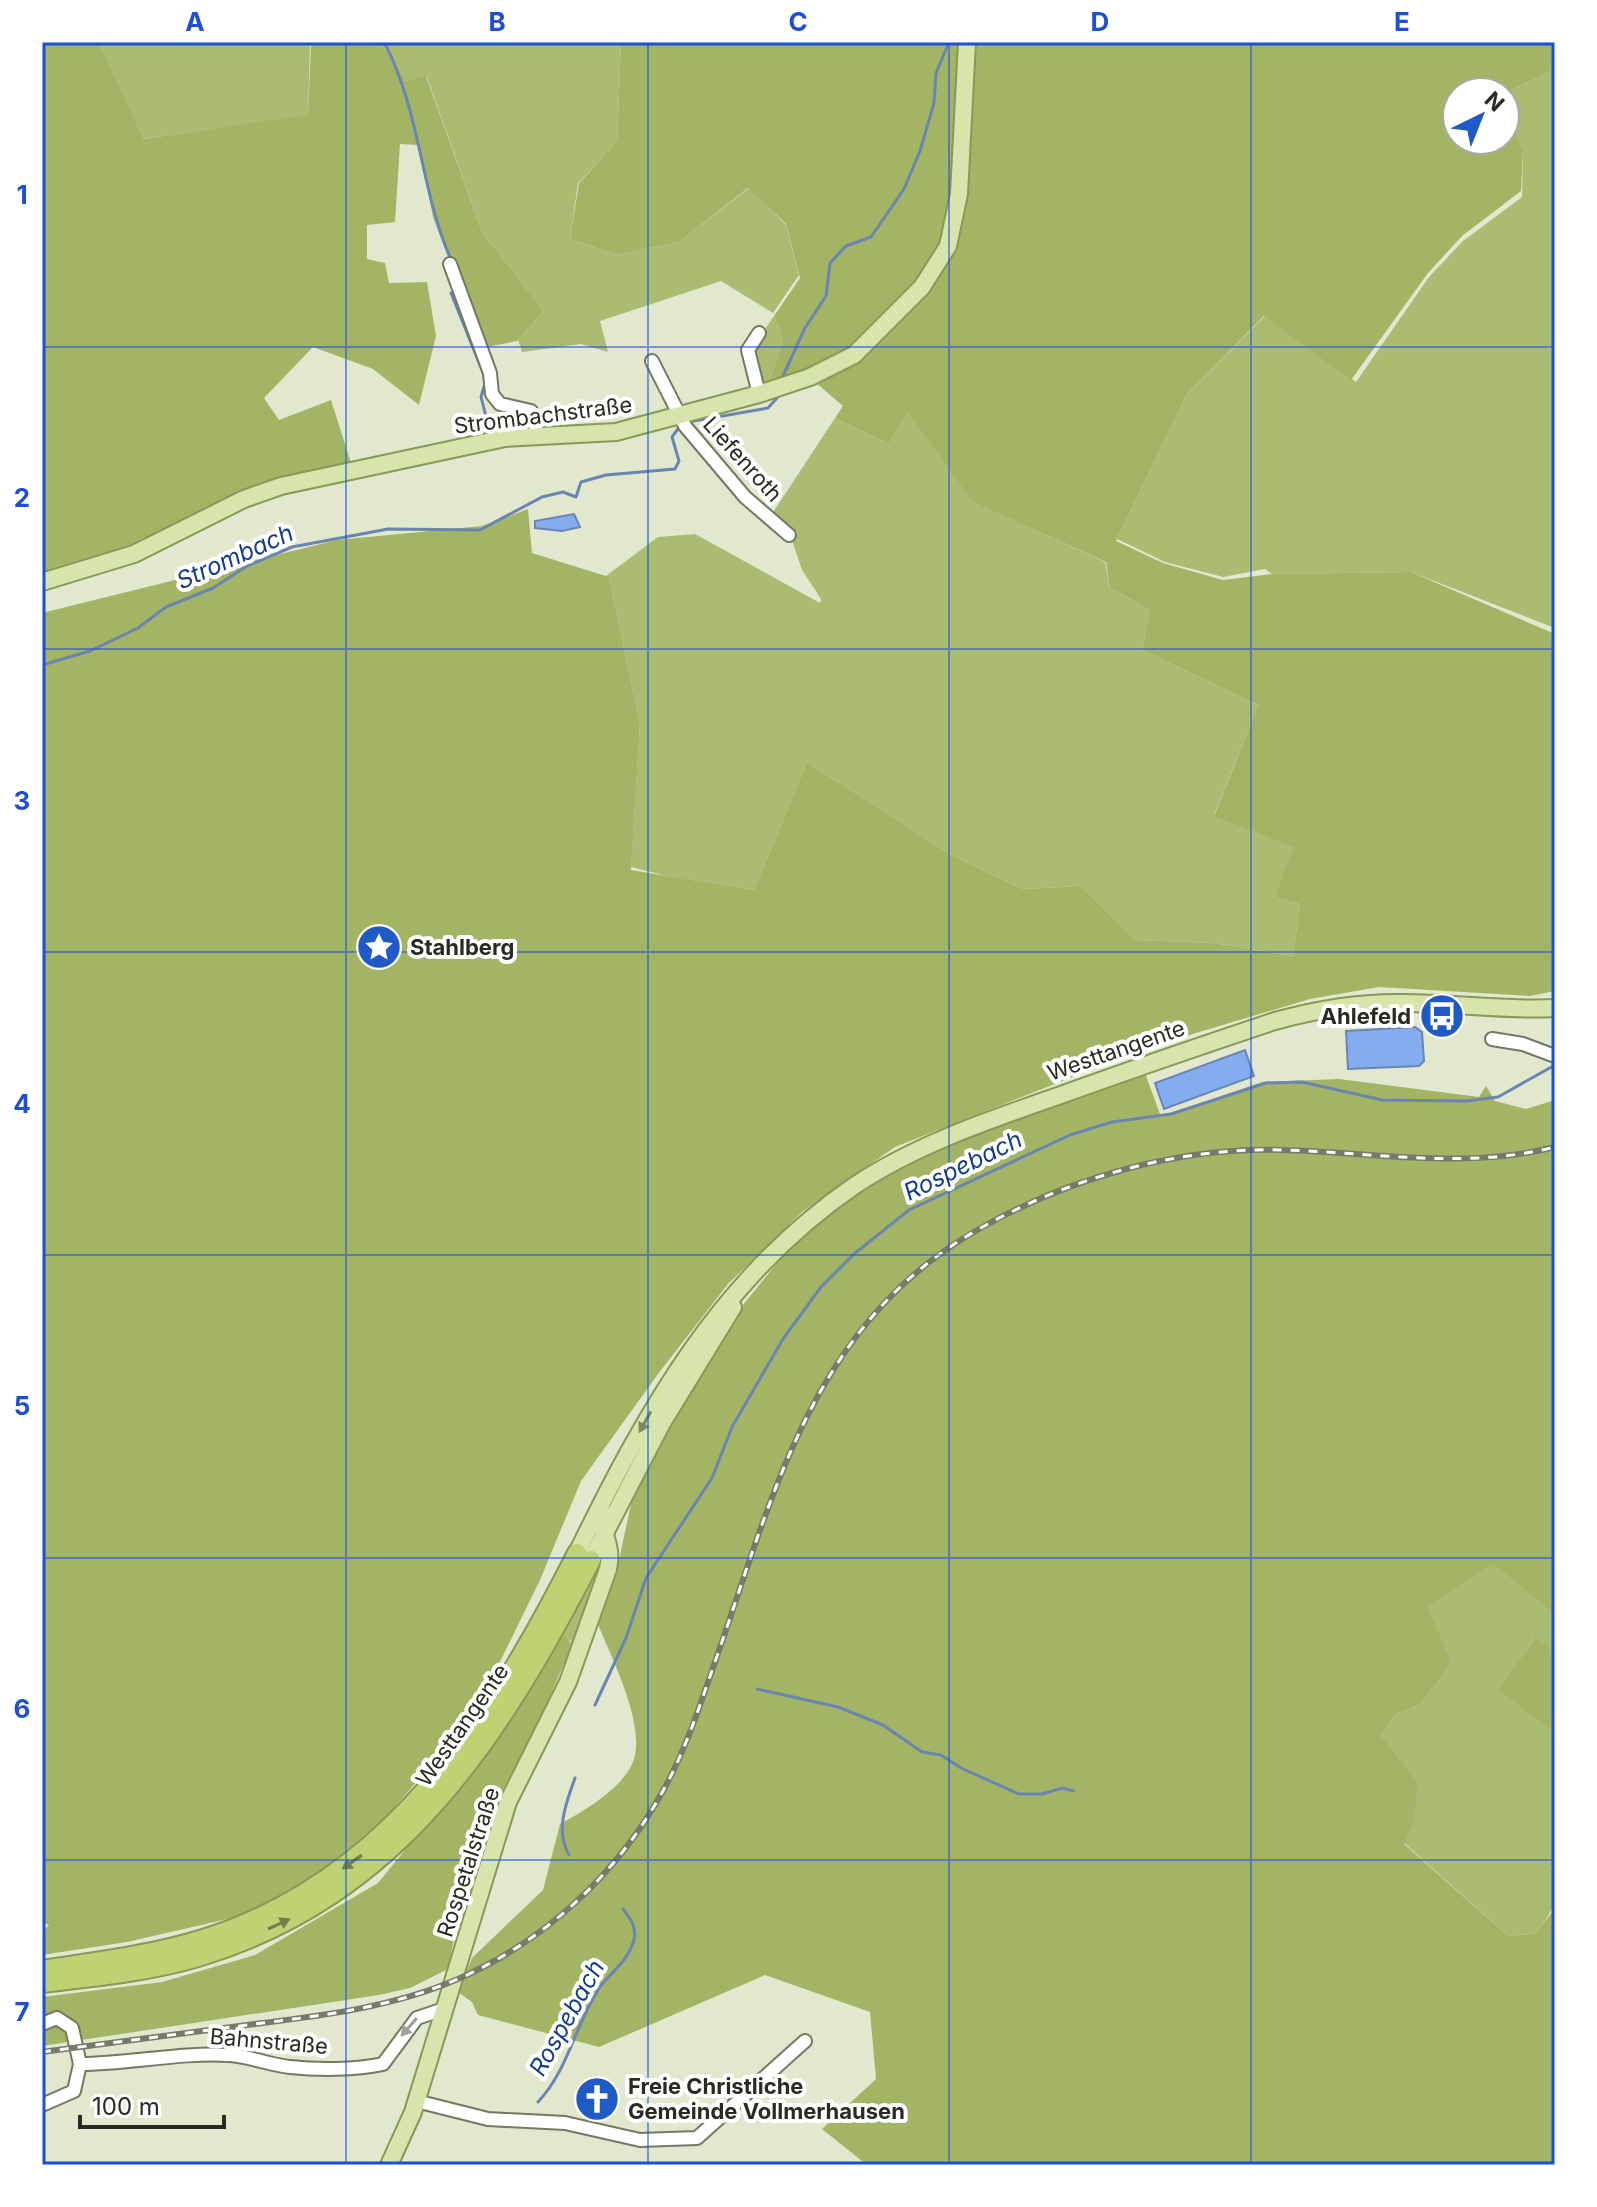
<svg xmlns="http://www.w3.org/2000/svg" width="1597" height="2207" font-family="Inter,sans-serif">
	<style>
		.green { fill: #aabb72 }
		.forest { fill: #a3b564 }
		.water { fill: #85acf0; stroke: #6985b2; stroke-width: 2 }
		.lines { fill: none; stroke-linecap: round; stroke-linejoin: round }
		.stream { stroke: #6985b2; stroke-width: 3 }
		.minor-casing { stroke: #737962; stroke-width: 16 }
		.major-casing { stroke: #889856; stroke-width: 20 }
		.highway-casing { stroke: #889856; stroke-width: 22 }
		.minor { stroke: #fff; stroke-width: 12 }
		.major { stroke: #d7e4ab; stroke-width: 16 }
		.highway { stroke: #bcd273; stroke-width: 18 }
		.rail-casing { stroke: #757a69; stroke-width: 6 }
		.rail { stroke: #fff; stroke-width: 3; stroke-dasharray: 9; stroke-linecap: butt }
		.oneway { fill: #808866 }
		.oneway2 { fill: #727e4a }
		.oneway3 { fill: #9ea09b }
		.grid { fill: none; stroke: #1d4ed8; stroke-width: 2; stroke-opacity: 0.55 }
		.labels { text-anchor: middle; stroke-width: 8; stroke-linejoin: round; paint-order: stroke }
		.street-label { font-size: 22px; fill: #282b21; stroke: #fff }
		.poi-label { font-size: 22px; font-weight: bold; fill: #282b21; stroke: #fff; text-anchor: start }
		.water-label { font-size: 24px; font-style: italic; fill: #133d8b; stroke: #fff }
		.neatline { fill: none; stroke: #1d4ed8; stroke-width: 3 }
		.grid-label { font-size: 26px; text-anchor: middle; font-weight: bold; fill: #1d4ed8 }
	</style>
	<rect width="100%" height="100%" fill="#e1e8ce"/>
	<!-- green -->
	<g class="green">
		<polygon points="99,42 316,42 310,46 308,116 142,139"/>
		<polygon points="378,42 621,42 617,143 578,183 570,239 617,255 679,242 749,188 786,225 799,275 773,313 721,281 600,321 608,352 581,344 522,352 518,340 544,311 482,232 427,77 405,81"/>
		<polygon points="1555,69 1555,628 1411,572 1272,574 1265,569 1223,577 1165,562 1117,539 1187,394 1265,316 1356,382 1429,277 1463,241 1522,197 1523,151 1505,103 1505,93"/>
		<polygon points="774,316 783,340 768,386 758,388 750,351"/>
		<polygon points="908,411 974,502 1105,562 1110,588 1150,610 1142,650 1258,705 1214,815 1295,847 1274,897 1300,904 1293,956 1214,943 1136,940 1080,886 1022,889 950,854 807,762 754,890 667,876 631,867 640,724 609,577 606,576 658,537 695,534 820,603 821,599 802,570 790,534 770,517 835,418 889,444"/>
		<path d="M1493 1562 1555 1615V1653L1534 1638 1500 1690 1555 1734V1863L1551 1868C1568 1891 1549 1917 1534 1934L1508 1936 1404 1843 1414 1823 1381 1736 1395 1715 1421 1704 1452 1662 1426 1607Z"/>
		<polygon points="596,1565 599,1568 572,1645 570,1640 557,1637"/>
	</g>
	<!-- forest -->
	<g class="forest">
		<polygon points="42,42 99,42 143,139 308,115 311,46 316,42 379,42 406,81 426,76 482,232 544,311 517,341 482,348 433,217 419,145 400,144 395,222 367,225 367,259 385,263 389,283 427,282 436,336 419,405 373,369 313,347 264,398 279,420 331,400 351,463 42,579"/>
		<polygon points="621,42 961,42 961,88 948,230 935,263 854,349 803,374 768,386 783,340 774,316 800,278 786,224 748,188 679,242 617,255 570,239 579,183 617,142"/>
		<polygon points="972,42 1555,42 1555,69 1505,93 1457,92 1457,140 1505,140 1505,103 1523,151 1521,191 1462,236 1428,273 1351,380 1264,316 1187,394 1116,541 1163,563 1223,580 1272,574 1411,572 1555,634 1555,991 1530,996 1379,987 1310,999 1149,1047 895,1147 802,1212 728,1284 658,1374 581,1481 540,1580 474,1715 388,1815 324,1870 245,1915 127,1942 42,1955 42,1933 49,1925 42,1922 42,613 337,540 482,526 528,509 532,553 609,577 640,724 631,870 754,890 807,762 950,854 1022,889 1080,886 1136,940 1214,943 1293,956 1300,904 1274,897 1294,847 1214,816 1258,705 1142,650 1150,610 1110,588 1106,562 973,502 908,412 889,444 835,418 843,406 815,382 943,268"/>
		<path d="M1145 1073 1161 1117 1262 1082 1339 1079 1479 1097 1486 1086 1495 1101 1526 1109 1555 1100V1615L1493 1563 1427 1607 1452 1662 1421 1704 1395 1715 1381 1736 1417 1782 1414 1823 1404 1844 1508 1936 1534 1934 1555 1909V2165H867L822 2129 876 2079 870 2012 765 1975 599 2047 478 2015 472 2002 458 1992 472 1958 543 1890 560 1824C583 1812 626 1786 634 1759 645 1722 611 1657 597 1622L619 1560 635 1485 730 1321 785 1253 854 1195 940 1147Z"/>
		<polygon points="557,1637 567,1637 572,1645 536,1729 484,1824 467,1874 448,1969 410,1988 379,1995 42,2046 42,1997 162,1982 255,1955 378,1883 485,1752"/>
		<polygon points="1535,1637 1555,1653 1555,1734 1499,1690"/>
	</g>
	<!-- water -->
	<g class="water">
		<polygon points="574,514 580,527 562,531 535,528 535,521"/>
		<polygon points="1415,1027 1422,1032 1424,1061 1419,1066 1348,1069 1346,1031"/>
		<polygon points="1245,1050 1254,1076 1164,1109 1155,1083"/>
	</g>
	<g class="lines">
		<!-- stream -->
		<g class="stream">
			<path d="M384 42C421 112 420 190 451 259"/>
			<polyline points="451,293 486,380 481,397 489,428"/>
			<polyline points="782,378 805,328 826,296 830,263 846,246 871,237 904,189 920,151 934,103 936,73 949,42"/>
			<polyline points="688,422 768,408 777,398"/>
			<polyline points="42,665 90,651 138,628 166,607 213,588 247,566 292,547 388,529 480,530 542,497 563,492 576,497 581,482 606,475 675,469 679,461 672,437 680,426"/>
			<polyline points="757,1689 838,1707 883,1725 922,1752 941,1755 961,1768 1019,1794 1042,1794 1062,1788 1074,1791"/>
			<polyline points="595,1705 626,1638 646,1578 712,1478 732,1427 783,1339 821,1287 854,1254 909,1210 1070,1135 1112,1122 1171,1114 1266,1083 1302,1082 1382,1100 1467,1101 1498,1097 1555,1065"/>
			<path d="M569 1855C555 1830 566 1803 575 1778"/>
			<path d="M538 2102C569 2069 575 2024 600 1987 611 1972 627 1962 633 1943 638 1929 631 1919 623 1909"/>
		</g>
		<!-- minor casing -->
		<g class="minor-casing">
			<g id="minor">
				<polyline points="450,264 490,373 492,394 500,404 531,411 538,436"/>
				<polyline points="759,333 748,350 759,394"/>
				<polyline points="652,361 685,426 745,497 789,535"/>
				<polyline points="1492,1039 1523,1044 1555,1056"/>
				<polyline points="42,2024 57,2018 72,2028 80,2064"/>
				<polyline points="416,2101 488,2119 565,2123 640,2140 697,2138 805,2041"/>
				<path d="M42 2105 74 2091 80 2064C130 2064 179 2052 229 2055 250 2056 269 2065 290 2067 318 2070 355 2070 383 2064L417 2018 444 2009"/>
			</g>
		</g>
		<!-- major casing -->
		<g class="major-casing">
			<g id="major">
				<polyline points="42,582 134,554 244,499 281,486 505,438 616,432 759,394 810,377 854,355 922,287 948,246 959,194 967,42"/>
				<path d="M577 1553C646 1411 720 1278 854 1186 915 1145 989 1120 1058 1096 1130 1070 1203 1045 1275 1021 1315 1010 1354 1003 1396 1003 1449 1002 1501 1011 1555 1008"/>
				<polyline points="591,1560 662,1423 733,1307"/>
				<path d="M389 2165 413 2112 508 1802 568 1682 608 1569C614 1542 598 1531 601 1506"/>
			</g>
		</g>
		<!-- highway casing -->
		<g class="highway-casing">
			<g id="highway">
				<path d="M42 1970C96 1962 151 1955 203 1939 389 1882 494 1718 577 1553"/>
				<path d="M42 1983C94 1977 147 1972 198 1957 400 1896 499 1738 591 1560"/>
			</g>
		</g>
		<!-- minor -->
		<use href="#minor" class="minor"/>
		<!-- major -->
		<use href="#major" class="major"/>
		<!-- highway -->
		<use href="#highway" class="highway"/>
		<!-- rail casing -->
		<g class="rail-casing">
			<path id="rail" d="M42 2052C110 2043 179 2034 247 2025 319 2016 391 2008 458 1979 545 1941 618 1874 664 1789 686 1749 700 1705 715 1662 774 1494 812 1323 979 1229 1068 1178 1179 1147 1281 1150 1373 1152 1464 1170 1555 1147"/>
		</g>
		<!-- rail -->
		<use href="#rail" class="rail"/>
	</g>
	<!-- one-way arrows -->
	<defs><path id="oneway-solid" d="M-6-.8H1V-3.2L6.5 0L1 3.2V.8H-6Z" transform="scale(2)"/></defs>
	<use class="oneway" href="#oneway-solid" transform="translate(645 1422) rotate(119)"/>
	<g class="oneway2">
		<use href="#oneway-solid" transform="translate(352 1862) rotate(145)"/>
		<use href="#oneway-solid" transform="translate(279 1924) rotate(-25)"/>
	</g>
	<use class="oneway3" href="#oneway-solid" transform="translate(409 2027) rotate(131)"/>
	<!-- grid -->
	<path class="grid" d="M346 42V2165M648 42V2165M949 42V2165M1251 42V2165M42 347H1555M42 649H1555M42 952H1555M42 1255H1555M42 1558H1555M42 1860H1555"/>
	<!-- icons -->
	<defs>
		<g id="sight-disc" transform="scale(2.3)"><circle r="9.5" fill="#205ac6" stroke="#fff"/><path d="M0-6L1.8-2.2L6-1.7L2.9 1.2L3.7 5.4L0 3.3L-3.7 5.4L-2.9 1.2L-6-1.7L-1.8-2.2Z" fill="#fff"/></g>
		<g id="bus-disc" transform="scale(2.3)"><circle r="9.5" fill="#205ac6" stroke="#fff"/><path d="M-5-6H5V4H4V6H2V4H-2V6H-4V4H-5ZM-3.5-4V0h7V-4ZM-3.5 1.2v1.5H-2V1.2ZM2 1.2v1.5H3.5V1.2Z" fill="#fff"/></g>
		<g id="church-disc" transform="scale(2.3)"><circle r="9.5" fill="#205ac6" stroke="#fff"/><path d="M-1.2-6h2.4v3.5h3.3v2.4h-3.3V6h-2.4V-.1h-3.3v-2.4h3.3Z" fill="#fff"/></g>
	</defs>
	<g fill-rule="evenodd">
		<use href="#sight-disc" x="379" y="947"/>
		<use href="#bus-disc" x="1442" y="1016"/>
		<use href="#church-disc" x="597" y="2099"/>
	</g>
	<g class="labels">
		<!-- street labels -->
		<g class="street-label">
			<text transform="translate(543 415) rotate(-7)" y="8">Strombachstraße</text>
			<text transform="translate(743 459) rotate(48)" y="8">Liefenroth</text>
			<text transform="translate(1116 1050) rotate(-19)" y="8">Westtangente</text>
			<text transform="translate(462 1725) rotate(-55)" y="8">Westtangente</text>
			<text transform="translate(468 1862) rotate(-72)" y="8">Rospetalstraße</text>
			<text transform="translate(269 2041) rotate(5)" y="8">Bahnstraße</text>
		</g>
		<!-- poi labels -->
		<g class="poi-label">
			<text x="410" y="955">Stahlberg</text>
			<text x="1411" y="1024" text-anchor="end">Ahlefeld</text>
			<text x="628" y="2094">Freie Christliche<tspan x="628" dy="25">Gemeinde Vollmerhausen</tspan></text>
		</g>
		<!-- water labels -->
		<g class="water-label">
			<text transform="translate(235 557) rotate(-24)" y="8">Strombach</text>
			<text transform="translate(963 1166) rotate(-26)" y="8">Rospebach</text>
			<text transform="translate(567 2018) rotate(-61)" y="8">Rospebach</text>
		</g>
	</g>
	<!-- border -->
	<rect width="1597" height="2207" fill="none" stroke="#ffffff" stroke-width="88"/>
	<!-- north arrow -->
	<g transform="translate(1481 116) rotate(43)"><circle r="38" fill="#ffffff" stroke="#a9aaa6" stroke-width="2"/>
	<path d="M0-6L14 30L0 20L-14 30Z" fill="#205ac6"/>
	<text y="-12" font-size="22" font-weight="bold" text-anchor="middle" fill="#282b21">N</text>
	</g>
	<!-- scale -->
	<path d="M80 2115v12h144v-12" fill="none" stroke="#282b21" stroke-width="4"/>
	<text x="92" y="2115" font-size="24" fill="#282b21" stroke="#ffffff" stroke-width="6" paint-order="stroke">100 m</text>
	<rect x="44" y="44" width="1509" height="2119" class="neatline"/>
	<g class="grid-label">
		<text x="195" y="31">A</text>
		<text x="497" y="31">B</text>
		<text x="798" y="31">C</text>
		<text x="1100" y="31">D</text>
		<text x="1402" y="31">E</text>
		<text x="22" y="204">1</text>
		<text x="22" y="507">2</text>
		<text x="22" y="810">3</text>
		<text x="22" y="1113">4</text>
		<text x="22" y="1415">5</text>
		<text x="22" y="1718">6</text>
		<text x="22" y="2021">7</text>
	</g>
</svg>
